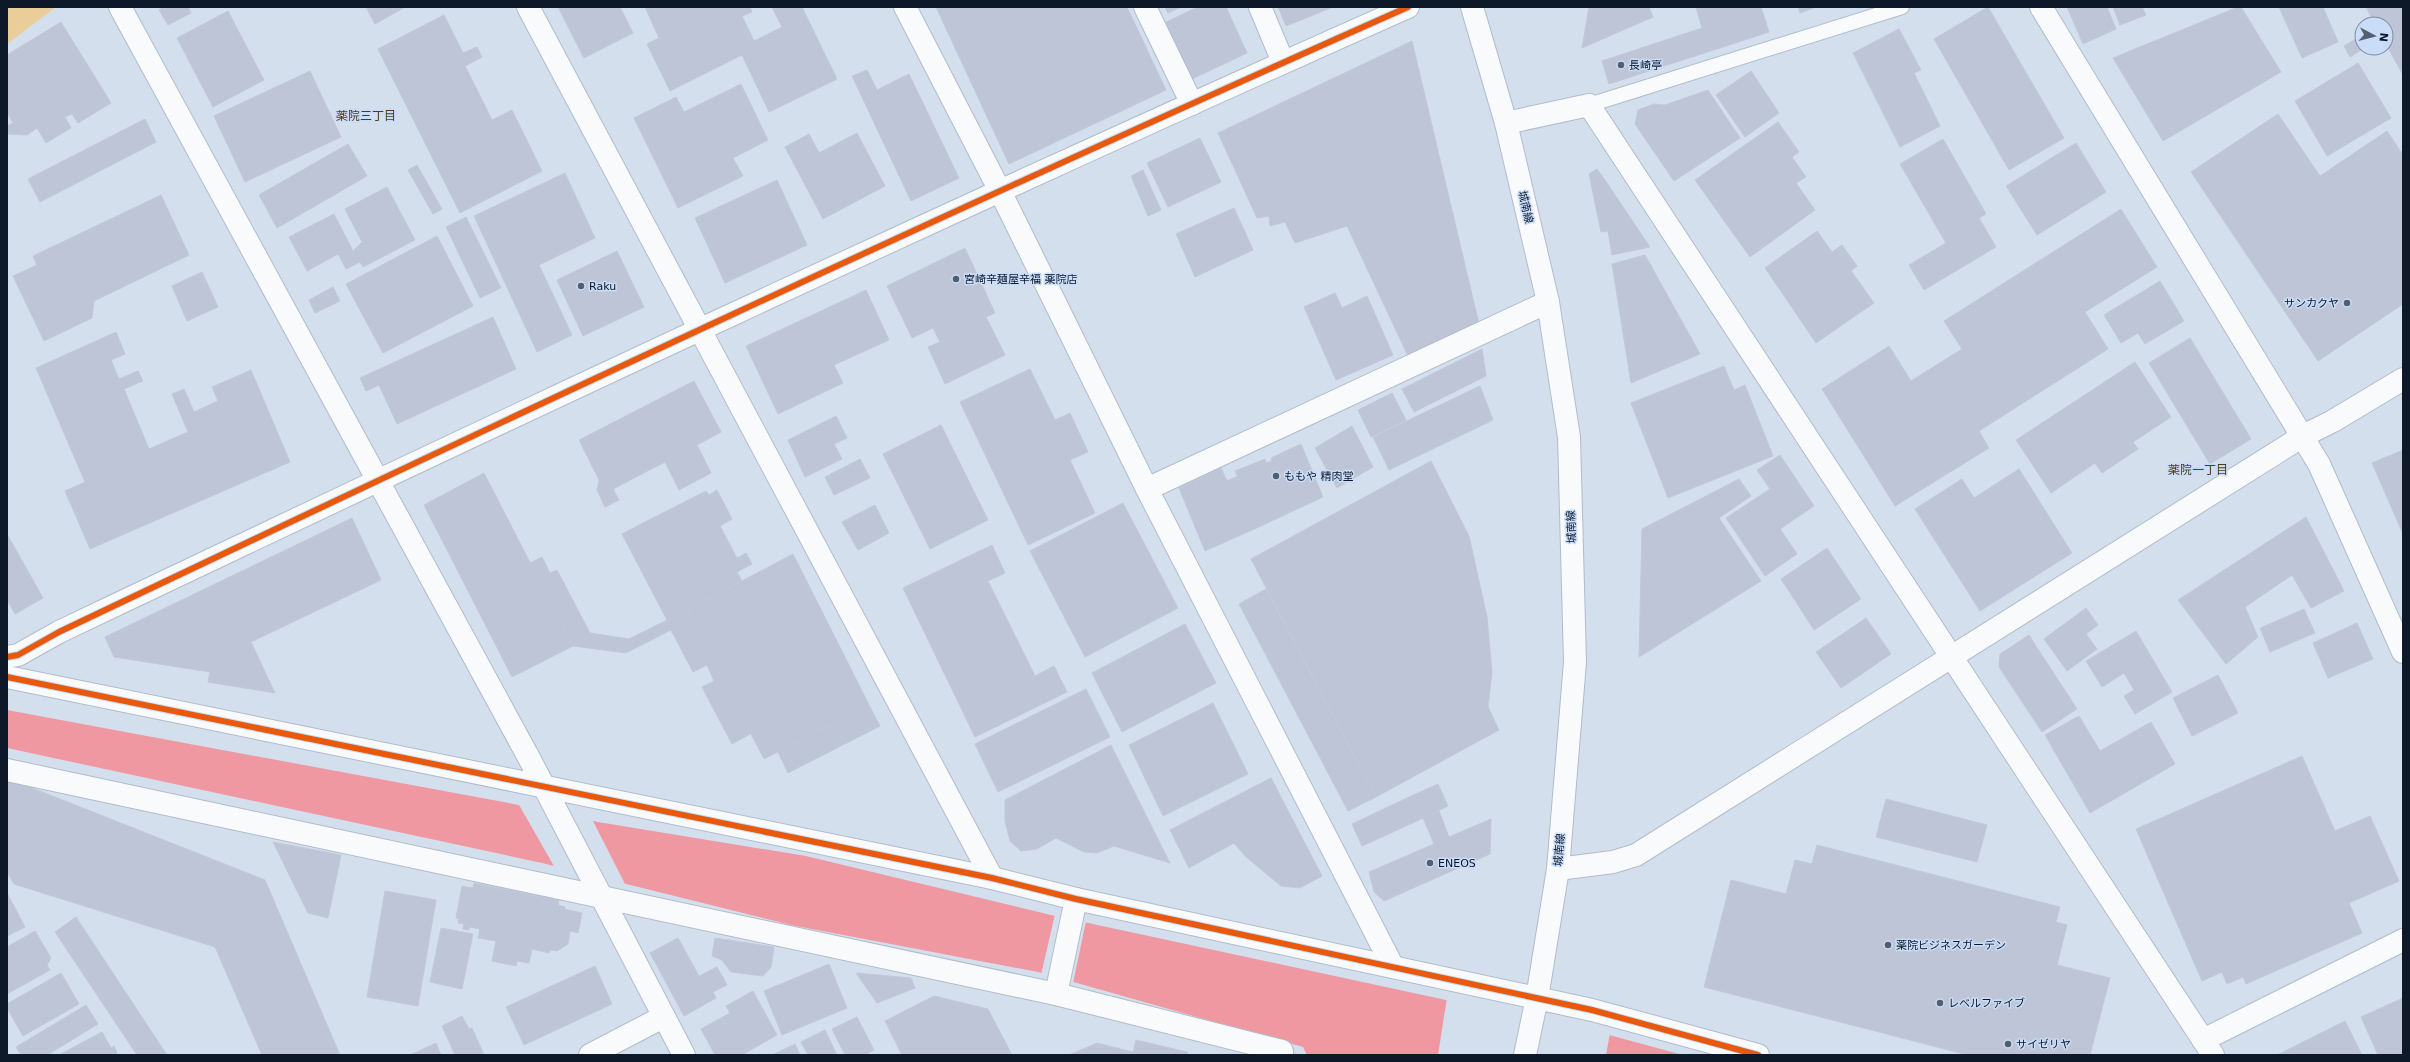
<svg xmlns="http://www.w3.org/2000/svg" width="2410" height="1062" font-family="'DejaVu Sans','Noto Sans JP',sans-serif">
	<style>
		.green { fill: #ebcd9a }
		.water { fill: #f098a2 }
		.pier { fill: #d4dfee }
		.building { fill: #bdc5d6; stroke: #c2c8d9 }
		.lines { fill: none; stroke-linecap: round; stroke-linejoin: round }
		.service-casing { stroke: #b1bccb; stroke-width: 16 }
		.minor-casing { stroke: #b1bccb; stroke-width: 24 }
		.tertiary-casing { stroke: #b1bccb; stroke-width: 24 }
		.service { stroke: #f9fafc; stroke-width: 14 }
		.minor { stroke: #f9fafc; stroke-width: 22 }
		.tertiary { stroke: #f9fafc; stroke-width: 22 }
		.cycleway-casing { stroke: #c9ddf9; stroke-width: 8 }
		.cycleway { stroke: #e8590c; stroke-width: 6 }
		.poi-dot { fill: #535e6e; stroke: #c9ddf9; stroke-width: 1.5 }
		.labels { text-anchor: middle; stroke-width: 3; stroke-linejoin: round; paint-order: stroke }
		.poi-label { font-size: 11px; fill: #0d1829; stroke: #c9ddf9; text-anchor: start }
		.street-label { font-size: 11px; fill: #0d1829; stroke: #c9ddf9 }
		.neighbourhood-label { font-size: 12px; fill: #513b17; stroke: #c9ddf9 }
	</style>
	<rect width="100%" height="100%" fill="#d4dfee"/>
	<!-- green -->
	<polygon class="green" points="7,7 56,7 7,44"/>
	<!-- water -->
	<polygon class="water" points="7,710 509,803 598,822 806,856 1051,915 1609,1035 1683,1055 1307,1055 1303,1047 1038,972 791,925 542,863 7,748"/>
	<!-- pier -->
	<g class="pier">
		<polygon points="518,803 592,819 625,884 555,868"/>
		<polygon points="1055,914 1086,921 1073,983 1041,975"/>
		<polygon points="1447,998 1610,1033 1606,1055 1438,1055"/>
	</g>
	<!-- building -->
	<g class="building">
		<polygon points="164,7 188,7 191,13 168,25 159,10"/>
		<polygon points="366,7 405,7 375,24"/>
		<polygon points="558,7 620,7 633,33 584,58"/>
		<polygon points="645,7 750,7 752,12 742,16 754,41 782,27 772,7 802,7 837,79 769,112 742,55 670,91 647,44 659,38"/>
		<polygon points="936,7 1127,7 1166,90 1009,164"/>
		<polygon points="1165,7 1181,7 1168,13"/>
		<polygon points="1198,7 1226,7 1247,53 1192,79 1166,22"/>
		<polygon points="1278,7 1333,7 1286,26"/>
		<polygon points="1589,7 1649,7 1653,17 1582,48"/>
		<polygon points="1696,7 1761,7 1769,32 1609,84 1602,61 1702,28"/>
		<polygon points="1798,7 1816,7 1800,13"/>
		<polygon points="1988,7 2064,138 2009,170 1934,39"/>
		<polygon points="2067,7 2107,7 2116,29 2083,44"/>
		<polygon points="2113,7 2142,7 2146,15 2120,25"/>
		<polygon points="2238,7 2241,7 2281,72 2163,141 2113,58"/>
		<polygon points="2279,7 2323,7 2338,42 2302,58"/>
		<polygon points="2366,7 2403,7 2403,75 2386,44 2386,24 2375,24"/>
		<polygon points="228,11 264,80 213,107 177,38"/>
		<polygon points="444,15 463,53 477,47 482,57 465,66 492,120 512,110 542,171 460,213 378,49"/>
		<polygon points="61,22 111,103 78,123 72,114 65,117 71,128 46,143 37,128 27,135 7,134 7,126 13,123 7,112 7,55"/>
		<polygon points="1899,29 1921,70 1914,73 1940,126 1900,147 1853,53"/>
		<polygon points="2359,37 2362,48 2364,48 2350,57 2344,46"/>
		<polygon points="1412,41 1479,324 1408,356 1347,226 1295,243 1285,222 1270,226 1269,216 1257,218 1218,133"/>
		<polygon points="2358,63 2391,118 2327,156 2295,101"/>
		<polygon points="867,70 877,90 909,74 959,178 911,201 852,76"/>
		<polygon points="310,71 341,137 245,182 214,116"/>
		<polygon points="1751,71 1779,113 1745,137 1716,95"/>
		<polygon points="741,84 768,140 733,158 743,176 678,208 634,118 676,97 684,112"/>
		<polygon points="1708,90 1740,138 1674,181 1635,124 1638,110 1654,104 1665,105"/>
		<polygon points="2278,114 2320,176 2387,131 2403,155 2403,304 2318,361 2191,172"/>
		<polygon points="145,119 156,142 40,202 28,179"/>
		<polygon points="1778,122 1799,152 1792,157 1806,177 1796,183 1815,210 1750,257 1695,180"/>
		<polygon points="857,133 885,186 823,219 785,147 809,134 819,153"/>
		<polygon points="1200,138 1221,182 1168,207 1147,163"/>
		<polygon points="1943,139 1986,214 1979,218 1996,247 1924,290 1909,265 1946,243 1900,164"/>
		<polygon points="2076,143 2106,192 2037,235 2006,186"/>
		<polygon points="348,144 367,176 277,228 259,195"/>
		<polygon points="417,165 442,209 433,214 408,170"/>
		<polygon points="1597,169 1605,180 1650,247 1612,255 1608,231 1601,232 1589,174"/>
		<polygon points="1143,170 1161,210 1148,216 1131,176"/>
		<polygon points="565,173 595,238 539,265 572,335 537,352 474,216"/>
		<polygon points="777,180 807,245 725,283 695,218"/>
		<polygon points="387,187 415,240 363,267 360,262 346,269 338,254 307,271 289,237 334,214 353,251 362,242 345,209"/>
		<polygon points="161,195 189,255 94,301 92,318 44,341 13,276 37,265 33,256"/>
		<polygon points="1234,208 1253,250 1195,277 1176,234"/>
		<polygon points="2121,209 2157,267 2085,312 2108,349 1979,431 1989,448 1895,506 1822,389 1889,346 1911,381 1962,349 1944,321"/>
		<polygon points="466,217 501,288 480,298 446,227"/>
		<polygon points="1817,231 1832,252 1842,245 1857,266 1851,271 1874,303 1816,343 1765,268"/>
		<polygon points="437,236 473,306 383,353 346,284"/>
		<polygon points="965,248 995,313 986,317 1005,355 945,384 928,347 940,342 933,328 912,338 887,286"/>
		<polygon points="617,251 644,307 583,336 557,280"/>
		<polygon points="1645,255 1700,354 1631,383 1612,264"/>
		<polygon points="202,272 218,307 187,321 172,286"/>
		<polygon points="2160,281 2184,321 2145,344 2138,333 2121,343 2104,315"/>
		<polygon points="333,287 340,301 315,313 309,300"/>
		<polygon points="866,290 889,340 834,365 843,383 778,414 746,346"/>
		<polygon points="1335,293 1342,308 1367,296 1393,355 1336,380 1304,307"/>
		<polygon points="493,317 516,369 397,424 379,385 366,391 360,378"/>
		<polygon points="116,332 125,354 111,360 119,379 138,371 143,381 124,389 149,449 188,432 172,394 184,389 194,412 218,401 212,387 251,370 290,462 90,549 65,491 85,482 36,368"/>
		<polygon points="2190,338 2251,439 2210,464 2149,363"/>
		<polygon points="1482,349 1486,376 1414,412 1402,389"/>
		<polygon points="2135,362 2171,417 2133,442 2138,449 2102,473 2095,463 2051,493 2016,440"/>
		<polygon points="1724,366 1734,390 1745,385 1773,456 1668,498 1631,403"/>
		<polygon points="1030,369 1055,420 1070,413 1088,452 1070,460 1095,513 1028,545 960,402"/>
		<polygon points="694,381 721,432 697,445 711,473 679,490 665,462 613,489 619,500 605,507 597,490 599,480 579,440"/>
		<polygon points="1480,386 1493,420 1389,470 1373,437"/>
		<polygon points="1392,393 1406,420 1371,437 1358,410"/>
		<polygon points="836,416 847,438 834,444 842,459 805,477 788,440"/>
		<polygon points="941,425 988,520 930,549 883,454"/>
		<polygon points="1352,426 1373,467 1337,488 1315,448"/>
		<polygon points="1301,444 1323,497 1261,526 1235,471 1265,459 1266,463 1272,461 1271,458"/>
		<polygon points="2403,450 2403,534 2372,463"/>
		<polygon points="1780,455 1814,506 1780,529 1797,554 1765,576 1726,518 1770,489 1757,470"/>
		<polygon points="860,459 870,478 834,495 825,477"/>
		<polygon points="1431,461 1469,536 1487,617 1492,672 1488,707 1499,730 1376,797 1251,559"/>
		<polygon points="1221,468 1227,481 1238,476 1261,526 1205,551 1179,488"/>
		<polygon points="2019,469 2072,553 1980,611 1915,509 1962,479 1974,498"/>
		<polygon points="484,473 573,646 512,677 424,505"/>
		<polygon points="1739,479 1751,496 1719,518 1761,581 1639,657 1642,529"/>
		<polygon points="717,490 732,519 720,526 737,558 746,553 752,564 737,572 742,581 687,610 643,523 706,491 709,495"/>
		<polygon points="1123,503 1178,608 1085,657 1030,551"/>
		<polygon points="875,505 889,533 858,550 842,522"/>
		<polygon points="2306,517 2344,591 2311,608 2292,575 2245,607 2258,637 2226,664 2178,600"/>
		<polygon points="352,518 381,580 251,642 275,693 208,682 210,672 114,657 105,637"/>
		<polygon points="643,523 752,733 732,744 702,687 714,681 707,665 693,672 671,630 626,653 573,646 530,563 542,557 550,573 557,570 590,633 629,639 667,620 622,534"/>
		<polygon points="7,534 43,598 15,614 7,600"/>
		<polygon points="992,545 1005,573 988,581 1035,676 1054,666 1067,692 975,737 903,588"/>
		<polygon points="1827,548 1861,599 1814,630 1781,579"/>
		<polygon points="793,554 869,705 764,759 687,610"/>
		<polygon points="1266,589 1376,797 1348,811 1239,604"/>
		<polygon points="2086,608 2098,625 2086,634 2097,649 2067,671 2044,639"/>
		<polygon points="2304,609 2315,633 2270,652 2260,628"/>
		<polygon points="1866,618 1891,654 1841,688 1816,652"/>
		<polygon points="2357,623 2373,659 2328,678 2313,643"/>
		<polygon points="1185,624 1216,683 1122,732 1092,673"/>
		<polygon points="2136,631 2172,692 2135,714 2124,696 2134,690 2124,673 2102,687 2086,661"/>
		<polygon points="2029,635 2077,709 2042,732 1999,667 2000,654"/>
		<polygon points="2218,675 2238,713 2192,736 2173,698"/>
		<polygon points="1086,689 1110,737 998,792 975,744"/>
		<polygon points="1213,703 1248,774 1163,816 1129,745"/>
		<polygon points="869,705 880,726 788,773 778,752"/>
		<polygon points="2079,716 2100,751 2151,722 2175,764 2090,813 2045,735"/>
		<polygon points="1111,745 1170,863 1114,846 1097,853 1084,852 1056,838 1037,849 1021,851 1010,841 1005,821 1005,800"/>
		<polygon points="2302,756 2335,831 2370,816 2399,881 2349,903 2362,933 2246,984 2243,977 2227,984 2222,972 2202,981 2136,829"/>
		<polygon points="7,778 265,880 340,1055 262,1055 215,947 14,884 7,872"/>
		<polygon points="1271,778 1322,876 1300,888 1281,886 1245,856 1234,843 1189,868 1170,830"/>
		<polygon points="1438,784 1448,806 1417,821 1407,798"/>
		<polygon points="1407,798 1417,821 1362,846 1352,824"/>
		<polygon points="1886,799 1987,825 1977,862 1876,837"/>
		<polygon points="1439,811 1449,837 1491,819 1490,854 1384,901 1374,892 1369,872 1434,844 1423,818"/>
		<polygon points="273,842 341,855 328,918 308,913"/>
		<polygon points="1817,845 2060,907 2056,922 2067,925 2057,965 2110,978 2090,1055 1968,1055 1704,987 1731,880 1786,894 1795,860 1812,864"/>
		<polygon points="474,883 559,900 558,905 565,907 564,909 582,913 578,933 570,931 568,944 557,951 550,950 549,953 532,949 529,963 517,961 516,966 492,961 496,941 478,938 480,929 469,927 469,930 463,929 464,924 458,923 459,919 456,918 462,886 473,888"/>
		<polygon points="385,891 436,900 418,1006 367,997"/>
		<polygon points="7,893 25,927 7,936"/>
		<polygon points="76,917 167,1055 137,1055 55,932"/>
		<polygon points="441,928 473,934 462,989 430,982"/>
		<polygon points="35,931 51,958 47,965 50,970 7,994 7,947"/>
		<polygon points="678,938 699,976 717,967 727,985 713,992 716,998 684,1016 650,953"/>
		<polygon points="715,938 774,947 771,967 763,976 731,972 722,960 712,956"/>
		<polygon points="829,964 847,1008 782,1035 764,991"/>
		<polygon points="595,966 612,1004 524,1045 506,1007"/>
		<polygon points="61,973 79,1004 23,1036 7,1008 7,1004"/>
		<polygon points="856,973 911,978 915,988 877,1003"/>
		<polygon points="753,991 777,1035 742,1055 715,1055 701,1029 730,1013 726,1006"/>
		<polygon points="934,996 988,1009 1012,1055 902,1055 885,1021"/>
		<polygon points="2403,998 2403,1055 2378,1055 2361,1017"/>
		<polygon points="86,1005 98,1024 47,1055 21,1055 16,1047"/>
		<polygon points="462,1016 469,1029 472,1028 484,1055 455,1055 442,1026"/>
		<polygon points="857,1017 874,1050 865,1055 845,1055 832,1029"/>
		<polygon points="2345,1021 2362,1055 2277,1055"/>
		<polygon points="825,1030 837,1055 808,1055 801,1042"/>
		<polygon points="102,1032 111,1048 114,1046 117,1053 113,1055 59,1055"/>
		<polygon points="1136,1040 1187,1052 1188,1055 1069,1055 1097,1043 1133,1052"/>
		<polygon points="436,1043 441,1055 410,1055"/>
		<polygon points="795,1044 800,1055 772,1055"/>
	</g>
	<g class="lines">
		<!-- service casing -->
		<g class="service-casing">
			<polyline id="service" points="1589,105 1902,7"/>
		</g>
		<!-- minor casing -->
		<g class="minor-casing">
			<g id="minor">
				<polyline points="120,7 529,758 684,1055"/>
				<polyline points="528,7 992,878"/>
				<polyline points="905,7 1000,191 1147,489 1393,967"/>
				<polyline points="1145,7 1192,104"/>
				<polyline points="1260,7 1283,62"/>
				<polyline points="2041,7 2319,464 2403,652"/>
				<polyline points="1506,123 1589,105 2213,1055"/>
				<polyline points="1147,489 1548,302"/>
				<path d="M7 657 18 655 59 632C506 419 955 208 1408 7"/>
				<polyline points="7,770 1056,994"/>
				<polyline points="1558,869 1613,862 1636,855 2303,436 2333,421 2403,379"/>
				<polyline points="1076,899 1056,994 1282,1051 1282,1055"/>
				<polyline points="2203,1040 2403,940"/>
				<polyline points="590,1055 663,1017"/>
			</g>
		</g>
		<!-- tertiary casing -->
		<g class="tertiary-casing">
			<g id="tertiary">
				<polyline points="1472,7 1506,123 1548,302 1569,437 1575,662 1558,869 1537,998 1525,1055"/>
				<polyline points="7,677 992,878 1076,899 1592,1010 1758,1055"/>
			</g>
		</g>
		<!-- service -->
		<use href="#service" class="service"/>
		<!-- minor -->
		<use href="#minor" class="minor"/>
		<!-- tertiary -->
		<use href="#tertiary" class="tertiary"/>
		<!-- cycleway casing -->
		<g class="cycleway-casing">
			<g id="cycleway">
				<path d="M7 657 18 655 59 632C506 419 955 208 1408 7"/>
				<polyline points="7,677 992,878 1076,899 1592,1010 1758,1055"/>
			</g>
		</g>
		<!-- cycleway -->
		<use href="#cycleway" class="cycleway"/>
	</g>
	<!-- markers -->
	<g class="poi-dot">
		<circle cx="1621" cy="65" r="4"/>
		<circle cx="956" cy="279" r="4"/>
		<circle cx="581" cy="286" r="4"/>
		<circle cx="2347" cy="303" r="4"/>
		<circle cx="1276" cy="476" r="4"/>
		<circle cx="1430" cy="863" r="4"/>
		<circle cx="1888" cy="945" r="4"/>
		<circle cx="1940" cy="1003" r="4"/>
		<circle cx="2008" cy="1044" r="4"/>
	</g>
	<g class="labels">
		<!-- poi labels -->
		<g class="poi-label">
			<text x="1629" y="69">長崎亭</text>
			<text x="964" y="283">宮崎辛麺屋辛福 薬院店</text>
			<text x="589" y="290">Raku</text>
			<text x="2339" y="307" text-anchor="end">サンカクヤ</text>
			<text x="1284" y="480">ももや 精肉堂</text>
			<text x="1438" y="867">ENEOS</text>
			<text x="1896" y="949">薬院ビジネスガーデン</text>
			<text x="1948" y="1007">レベルファイブ</text>
			<text x="2016" y="1048">サイゼリヤ</text>
		</g>
		<!-- street labels -->
		<g class="street-label">
			<text transform="translate(1526 207) rotate(77)" y="4">城南線</text>
			<text transform="translate(1571 527) rotate(-92)" y="4">城南線</text>
			<text transform="translate(1559 850) rotate(-85)" y="4">城南線</text>
		</g>
		<!-- neighbourhood labels -->
		<g class="neighbourhood-label">
			<text x="366" y="120">薬院三丁目</text>
			<text x="2198" y="474">薬院一丁目</text>
		</g>
	</g>
	<!-- border -->
	<rect width="2410" height="1062" fill="none" stroke="#0d1829" stroke-width="16"/>
	<!-- north arrow -->
	<g transform="translate(2374 36) rotate(97)"><circle r="19" fill="#c9ddf9" stroke="#7e8ea6"/>
	<path d="M0-3L7 15L0 10L-7 15Z" fill="#535e6e"/>
	<text y="-6" font-size="11" font-weight="bold" text-anchor="middle" fill="#0d1829">N</text>
	</g>
</svg>
